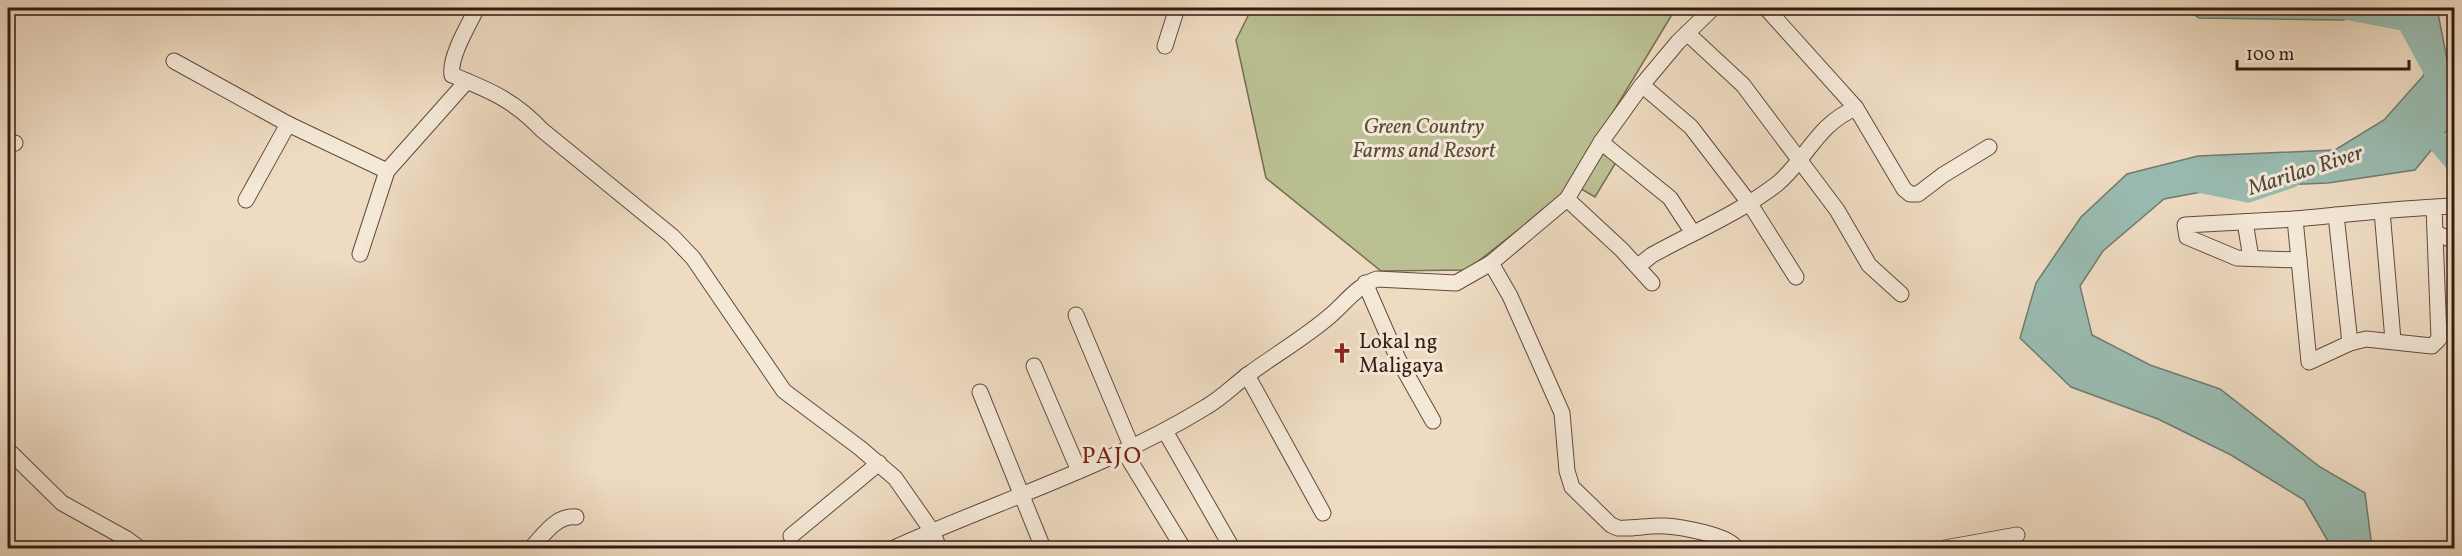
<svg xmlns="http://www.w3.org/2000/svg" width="2462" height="556" font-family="Vollkorn,serif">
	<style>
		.green { fill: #bac092; stroke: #776d51; stroke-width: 1.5 }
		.water { fill: #99bbb0; stroke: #717b70; stroke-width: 1.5 }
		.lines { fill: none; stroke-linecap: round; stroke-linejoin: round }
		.river { stroke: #99bbb0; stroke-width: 21 }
		.minor-casing { stroke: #624a3c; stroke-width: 17 }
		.minor { stroke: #f4e8d7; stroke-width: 15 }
		.labels { text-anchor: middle; stroke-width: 6; stroke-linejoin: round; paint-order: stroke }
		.park-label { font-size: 21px; font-style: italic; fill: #5c4c37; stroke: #f4e8d7 }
		.poi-label { font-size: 21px; fill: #341a10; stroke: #f4e8d7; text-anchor: start }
		.water-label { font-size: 22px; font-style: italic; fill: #524a40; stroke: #f4e8d7 }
		.quarter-label { font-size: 24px; letter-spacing: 1.5px; fill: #7a1f14; stroke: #f4e8d7 }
	</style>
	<rect width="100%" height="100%" fill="#eedbc2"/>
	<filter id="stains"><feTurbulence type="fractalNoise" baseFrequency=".00333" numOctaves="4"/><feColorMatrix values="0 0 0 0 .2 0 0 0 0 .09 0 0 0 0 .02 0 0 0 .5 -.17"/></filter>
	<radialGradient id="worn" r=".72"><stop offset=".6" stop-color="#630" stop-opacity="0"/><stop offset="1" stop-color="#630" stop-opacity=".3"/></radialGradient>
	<!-- green -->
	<g class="green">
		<polygon points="1252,8 1676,8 1563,195 1467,270 1381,271 1266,178 1236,40"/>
		<polygon points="1599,147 1618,159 1595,197 1576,186"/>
	</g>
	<!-- water -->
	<polygon class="water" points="2184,8 2437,8 2454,95 2454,122 2415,170 2328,183 2228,187 2164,199 2103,251 2080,286 2092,335 2150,365 2220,389 2320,467 2365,493 2372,548 2332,548 2304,500 2231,455 2158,419 2071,387 2020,338 2036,283 2081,217 2127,174 2198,156 2335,150 2384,120 2424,75 2424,52 2389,9 2343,20 2199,18"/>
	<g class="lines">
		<!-- river -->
		<g class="river">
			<polyline points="2340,8 2407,21 2438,78"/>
			<polyline points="2420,121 2454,161"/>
			<polyline points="2198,182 2248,192 2292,177"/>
		</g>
		<!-- minor casing -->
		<g class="minor-casing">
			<g id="minor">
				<path d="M477 8C469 24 449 57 452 75 489 90 514 100 542 130L672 236 693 258 784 391 860 448 895 478 932 531 939 548"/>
				<polyline points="1766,8 1856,108"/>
				<polyline points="1687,33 1743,85 1837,210 1869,265 1901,294"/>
				<polyline points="1165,46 1177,8"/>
				<polyline points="174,61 288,124 387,171 467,81"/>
				<polyline points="1642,85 1691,127 1750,204 1796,277"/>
				<polyline points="1601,142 1670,198 1693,233"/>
				<polyline points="8,146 15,143"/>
				<polyline points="1567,199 1622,250 1652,283"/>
				<polyline points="246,200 288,124"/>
				<path d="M2434 207 2439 339 2432 346 2366 339 2350 343 2309 362 2295 219C2348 214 2401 208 2454 206"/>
				<polyline points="2382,211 2393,340"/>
				<polyline points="2336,215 2350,343"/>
				<polyline points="2295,219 2185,225 2187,237 2237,258 2299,260"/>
				<polyline points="2245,222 2251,258"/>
				<polyline points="2436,233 2454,241"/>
				<polyline points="360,254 387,171"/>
				<path d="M1491 263 1510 296 1562 413 1567 471 1572 487 1611 525 1618 528C1634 529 1650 525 1665 526 1681 527 1729 535 1736 548"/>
				<path d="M1638 266 1652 255C1694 232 1739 213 1777 184 1807 159 1817 124 1856 108L1904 189 1910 194H1918L1943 175 1989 147"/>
				<polyline points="1365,283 1398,359 1433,421"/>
				<polyline points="1076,315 1132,448"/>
				<polyline points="1034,366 1079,471"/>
				<polyline points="1247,375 1323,513"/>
				<polyline points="980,392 1043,548"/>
				<polyline points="1165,431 1232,548"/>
				<polyline points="8,450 62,503 127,539 139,548"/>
				<polyline points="1124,451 1183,548"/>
				<polyline points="791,536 879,463"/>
				<path d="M531 548C544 535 556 515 576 517"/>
				<path d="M894 548C998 501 1108 467 1206 407 1222 398 1235 384 1249 374 1276 354 1306 337 1331 315 1346 302 1358 285 1377 279L1456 283 1491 263 1567 199 1601 142 1642 85 1678 42 1713 8"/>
				<polyline points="1945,548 2017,535"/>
			</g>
		</g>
		<!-- minor -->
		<use href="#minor" class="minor"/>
	</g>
	<!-- icons -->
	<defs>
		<g id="church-bare" transform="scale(1.62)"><path d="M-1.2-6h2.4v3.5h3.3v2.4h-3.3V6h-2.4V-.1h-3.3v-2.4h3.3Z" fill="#8f2418" stroke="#f4e8d7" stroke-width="2.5" paint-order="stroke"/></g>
	</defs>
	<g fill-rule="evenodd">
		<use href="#church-bare" x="1342" y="353"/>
	</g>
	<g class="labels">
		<!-- park labels -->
		<g class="park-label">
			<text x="1424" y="133">Green Country<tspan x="1424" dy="24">Farms and Resort</tspan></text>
		</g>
		<!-- poi labels -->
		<g class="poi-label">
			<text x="1359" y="348">Lokal ng<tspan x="1359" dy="24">Maligaya</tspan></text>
		</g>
		<!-- water labels -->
		<g class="water-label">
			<text transform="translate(2305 169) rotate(-18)" y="8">Marilao River</text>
		</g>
		<!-- quarter labels -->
		<g class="quarter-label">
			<text x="1112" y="463">PAJO</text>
		</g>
	</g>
	<!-- margin -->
	<rect width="2462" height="556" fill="none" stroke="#eedbc2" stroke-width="30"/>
	<rect x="9" y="9" width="2444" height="538" fill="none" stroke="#341a10" stroke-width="3"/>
	<rect x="15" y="15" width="2432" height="526" fill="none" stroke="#341a10" stroke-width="1.5"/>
	<!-- scale -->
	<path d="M2237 60v9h172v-9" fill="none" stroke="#341a10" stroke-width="3"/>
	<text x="2246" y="60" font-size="18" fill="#341a10" stroke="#f4e8d7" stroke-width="4.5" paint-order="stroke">100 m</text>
	<rect width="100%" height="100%" filter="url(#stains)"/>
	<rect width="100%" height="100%" fill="url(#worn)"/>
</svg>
